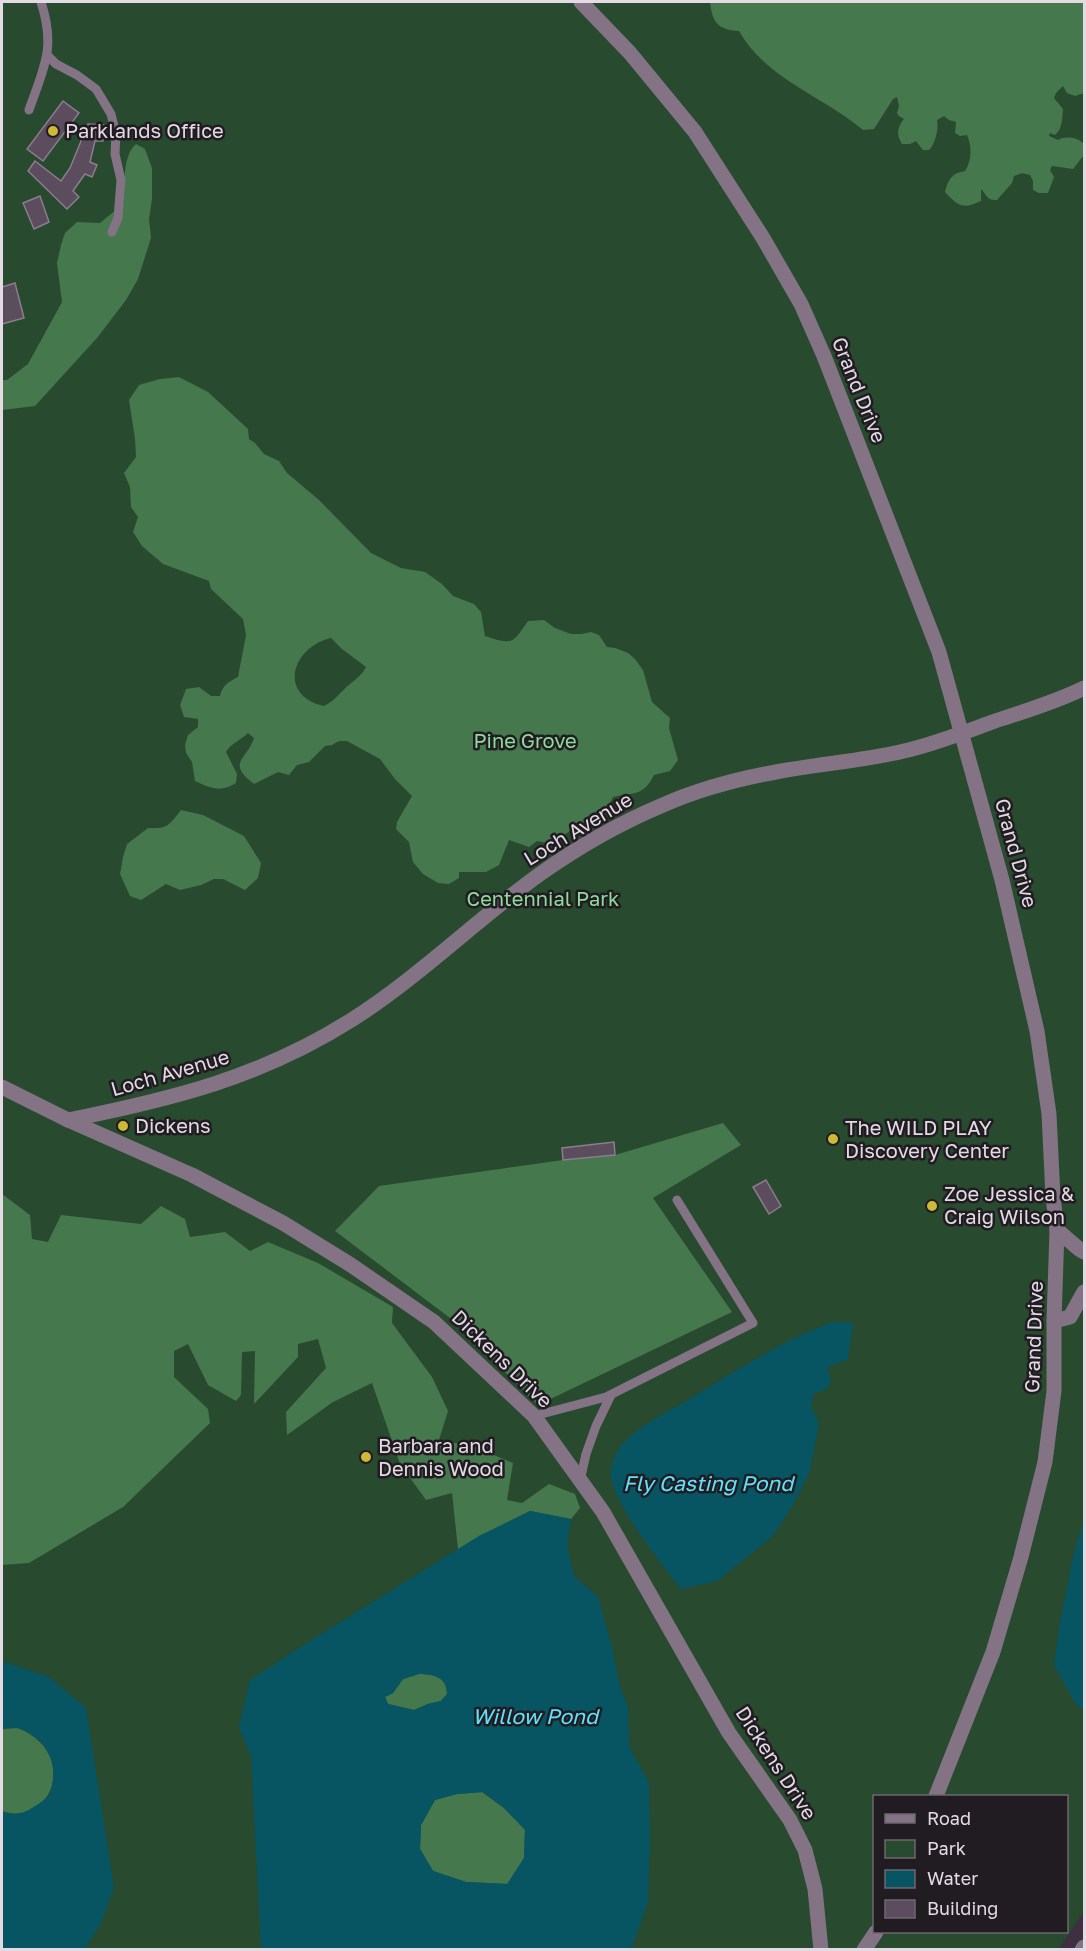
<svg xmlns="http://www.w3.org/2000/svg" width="1086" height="1951" font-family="'Golos Text',sans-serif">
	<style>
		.green { fill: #284a2e; fill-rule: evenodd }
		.forest { fill: #45784d; fill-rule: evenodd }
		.water { fill: #075562; fill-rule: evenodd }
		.building { fill: #5c4d5e; stroke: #8c7c8e; stroke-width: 1.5 }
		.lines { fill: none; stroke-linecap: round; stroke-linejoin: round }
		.lane { stroke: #837384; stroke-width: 9 }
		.street { stroke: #837384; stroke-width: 15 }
		.secondary { stroke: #837384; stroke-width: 15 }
		.poi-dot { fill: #cdb938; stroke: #211b22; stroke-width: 2 }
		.labels { text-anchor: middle; stroke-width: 5; stroke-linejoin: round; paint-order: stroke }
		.poi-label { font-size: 20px; fill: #e3dae4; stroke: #211b22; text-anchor: start }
		.street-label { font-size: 20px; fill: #e3dae4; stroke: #211b22 }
		.park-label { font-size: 20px; fill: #8fdb9b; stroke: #211b22 }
		.water-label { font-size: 21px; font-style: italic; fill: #60e1f9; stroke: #211b22 }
	</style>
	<rect width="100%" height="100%" fill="#3e3040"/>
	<!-- green -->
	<path class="green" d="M2 2H1084V1911L1058 1950H2ZM874 1796H1066V1932H874Z"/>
	<!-- forest -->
	<g class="forest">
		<path d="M710 2H1084V93L1075 96 1067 93 1063 86 1056 93 1054 98 1063 109C1062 119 1063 128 1055 135L1050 133 1049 136 1058 140C1066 136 1076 137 1083 143L1084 155 1073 169 1052 166 1050 170 1054 177 1048 193H1039L1033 190V181L1030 175 1022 173 1014 176 1012 183 997 200C987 201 987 195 981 189V201C963 210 958 206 945 192 948 179 952 173 965 171 972 160 972 146 967 135L960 136 955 133 956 122 949 120 944 116 937 120C939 128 935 145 929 150H923L916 141 910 144H902C896 134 897 128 904 119L899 116 897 113 899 106 897 97 893 99 874 129 863 130C823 96 766 79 739 31 718 30 712 22 710 2Z"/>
		<path d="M136 144 145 149 152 168V199L149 219 151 238 138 279 126 300 97 338 35 406 2 410V380H7L28 364 62 302 57 263 61 245 65 233 77 222 100 223 124 203C125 185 122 156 136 144Z"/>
		<path d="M179 377 208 392 248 429 249 439 255 443 264 454 279 461 287 473 319 500 371 553 401 568 425 572 442 584 453 596 474 604 481 612 485 636C513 645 512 644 528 621L544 620 555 628 571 634H581L591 632 599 635 607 647 615 648 628 653 635 659 643 670 652 702 670 718 669 728 678 760 670 771 654 775C643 797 634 792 613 797L605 813 591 824 575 827 552 844 537 841 529 847 509 840 499 865 486 872H459V878L449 884 438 883 423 874 413 862 409 842 396 829 397 822 412 796 395 779 380 759 347 741H339L332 745 325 746 309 762 297 765 289 775 278 772 254 784C225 762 248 759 254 738L248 733C240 741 231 743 226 752L237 774 236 783C221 793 210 788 195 781L192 762 186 753 185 745 188 735 198 727V719L184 717 180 705 186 689 199 687 211 696H220C222 686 228 682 238 677L246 635 243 619 211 589 209 581 163 564 142 546 133 532 138 517 131 507 130 487 124 473 136 457 135 439 129 400 139 385 160 379ZM331 638 342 649 366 667C362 675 357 678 350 684 339 693 337 699 324 706 277 695 292 647 331 638Z"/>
		<path d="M181 810 203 815 244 836 261 863 258 878 245 890 223 879H214L201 885 180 890 166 884 141 900 130 896 120 874 123 857 127 844 148 828C168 829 169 825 181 810Z"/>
		<polygon points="723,1123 741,1145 653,1198 732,1312 538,1405 450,1318 335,1231 379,1186 563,1160 615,1155"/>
		<polygon points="2,1194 30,1215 32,1239 48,1242 61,1215 141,1224 161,1206 185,1219 190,1237 225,1232 250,1251 268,1242 318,1263 393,1307 392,1323 432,1377 448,1411 439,1440 472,1446 513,1463 507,1500 522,1503 549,1484 575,1494 580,1508 571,1519 530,1511 458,1549 452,1493 426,1500 400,1464 372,1383 333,1402 287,1435 286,1412 326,1368 318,1339 298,1344 298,1357 254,1404 255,1351 242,1352 241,1395 236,1401 208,1385 188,1344 174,1351 174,1377 208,1409 210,1423 123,1507 29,1563 2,1565"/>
		<path d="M419 1674C434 1674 447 1677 447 1694L441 1701 428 1704 414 1710 388 1704 385 1697 393 1693 403 1679Z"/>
		<path d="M18 1728C82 1755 49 1829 2 1811V1729Z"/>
		<polygon points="482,1792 504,1808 525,1829 524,1858 508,1884 466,1882 433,1871 420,1849 421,1825 435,1800 457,1794"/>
	</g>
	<!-- water -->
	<g class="water">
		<path d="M832 1322H853L848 1359 827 1367 831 1380 827 1389 814 1393 811 1407 819 1423 810 1471 793 1505 772 1537 717 1581 681 1589C662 1564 615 1506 611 1477 610 1463 617 1449 626 1440 643 1424 667 1412 688 1400 734 1372 781 1341 832 1322Z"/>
		<path d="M530 1511 571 1519 567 1545 574 1576 598 1597 612 1647 620 1687 628 1706 629 1746 649 1783 650 1842 648 1903 633 1944 629 1950 261 1949 251 1756 239 1728 250 1680 302 1646 479 1536ZM419 1674C434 1674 447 1677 447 1694L441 1701 428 1704 414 1710 388 1704 385 1697 393 1693 403 1679ZM483 1792 504 1808 525 1830 524 1858 507 1884 466 1882 433 1871 420 1849 421 1825 435 1800 457 1794Z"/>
		<polygon points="1084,1520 1084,1711 1075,1703 1054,1665 1059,1628 1074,1553"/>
		<path d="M2 1661 49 1677 86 1708 114 1887 102 1921 85 1949H2V1811C12 1815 22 1815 32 1808 37 1805 43 1801 47 1797 52 1791 53 1782 53 1775 55 1755 39 1735 20 1729 14 1727 7 1728 2 1729Z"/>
	</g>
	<!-- building -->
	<g class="building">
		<polygon points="63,101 79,113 43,161 27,149"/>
		<polygon points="88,124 104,125 103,141 95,141 90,162 97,165 92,177 85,174 73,191 79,197 67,209 28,171 35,161 61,181 70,168"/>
		<polygon points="40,196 49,222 34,229 23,203"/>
		<polygon points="15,283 24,318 2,324 2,287"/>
		<polygon points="614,1142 615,1155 563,1160 562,1148"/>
		<polygon points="766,1180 781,1206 769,1214 753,1187"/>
	</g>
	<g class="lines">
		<!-- lane -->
		<g class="lane">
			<polyline points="47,55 56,64 77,75 96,89 111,114 116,134 115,154 121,180 118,218 112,232"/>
			<path d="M29 110C44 67 56 48 41 2"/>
			<polyline points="534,1416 606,1397 753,1323 677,1200"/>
			<polyline points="580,1481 586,1454 596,1426 611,1395"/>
		</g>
		<!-- street -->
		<g class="street">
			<polyline points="581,2 630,53 695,132 763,238 801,304 824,356 939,652 1002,880 1037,1031 1049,1114 1053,1197 1057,1230 1054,1321 1054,1391 1045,1462 1021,1557 993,1652 936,1796"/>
			<polyline points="2,1087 68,1120 192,1175 283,1223 351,1265 434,1322 534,1416 603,1512 729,1733 790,1820 805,1850 815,1889 821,1950"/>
			<path d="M68 1120C173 1099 262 1077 353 1019 420 976 476 920 540 874 578 847 620 823 663 805 699 789 737 779 776 772 818 764 862 761 904 751 935 744 965 732 995 721 1025 711 1056 702 1084 688"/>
			<polyline points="1057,1230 1079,1249 1084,1252"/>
			<polyline points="1054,1321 1070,1317 1084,1292"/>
			<polyline points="864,1950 876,1932"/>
		</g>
		<!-- secondary -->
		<polyline class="secondary" points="1082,1950 1084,1947"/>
	</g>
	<!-- markers -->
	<g class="poi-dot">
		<circle cx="53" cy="131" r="6"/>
		<circle cx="123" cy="1126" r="6"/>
		<circle cx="833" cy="1139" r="6"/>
		<circle cx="932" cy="1206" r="6"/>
		<circle cx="366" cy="1457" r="6"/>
	</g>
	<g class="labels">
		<!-- poi labels -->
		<g class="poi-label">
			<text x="65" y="138">Parklands Office</text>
			<text x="135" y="1133">Dickens</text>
			<text x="845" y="1135">The WILD PLAY<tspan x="845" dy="23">Discovery Center</tspan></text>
			<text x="944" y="1201">Zoe Jessica &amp;<tspan x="944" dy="23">Craig Wilson</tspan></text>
			<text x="378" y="1453">Barbara and<tspan x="378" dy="23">Dennis Wood</tspan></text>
		</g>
		<!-- street labels -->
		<g class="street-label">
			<text transform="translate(859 390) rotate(68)" y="7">Grand Drive</text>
			<text transform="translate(578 829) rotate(-31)" y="7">Loch Avenue</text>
			<text transform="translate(1016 853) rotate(75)" y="7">Grand Drive</text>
			<text transform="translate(170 1073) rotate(-16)" y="7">Loch Avenue</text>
			<text transform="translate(1034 1337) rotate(-88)" y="7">Grand Drive</text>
			<text transform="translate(502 1359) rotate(44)" y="7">Dickens Drive</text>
			<text transform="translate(776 1763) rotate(57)" y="7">Dickens Drive</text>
		</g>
		<!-- park labels -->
		<g class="park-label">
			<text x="525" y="748">Pine Grove</text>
			<text x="543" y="906">Centennial Park</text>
		</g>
		<!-- water labels -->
		<g class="water-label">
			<text x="708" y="1491">Fly Casting Pond</text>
			<text x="535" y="1724">Willow Pond</text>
		</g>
	</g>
	<!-- border -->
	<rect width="1086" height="1951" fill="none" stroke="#e3dae4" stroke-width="6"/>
	<!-- legend -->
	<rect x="873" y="1795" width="195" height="138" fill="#211b22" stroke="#6f6770" stroke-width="1.5"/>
	<rect x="885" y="1814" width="30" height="9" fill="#837384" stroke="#6f6770" stroke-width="1.5"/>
	<text x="927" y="1825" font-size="18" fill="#e3dae4">Road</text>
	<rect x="885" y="1840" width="30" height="18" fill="#284a2e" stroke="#6f6770" stroke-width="1.5"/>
	<text x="927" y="1855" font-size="18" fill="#e3dae4">Park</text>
	<rect x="885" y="1870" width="30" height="18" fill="#075562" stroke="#6f6770" stroke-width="1.5"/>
	<text x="927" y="1885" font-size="18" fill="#e3dae4">Water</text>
	<rect x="885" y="1900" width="30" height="18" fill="#5c4d5e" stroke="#6f6770" stroke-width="1.5"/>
	<text x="927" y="1915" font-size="18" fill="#e3dae4">Building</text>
</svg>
